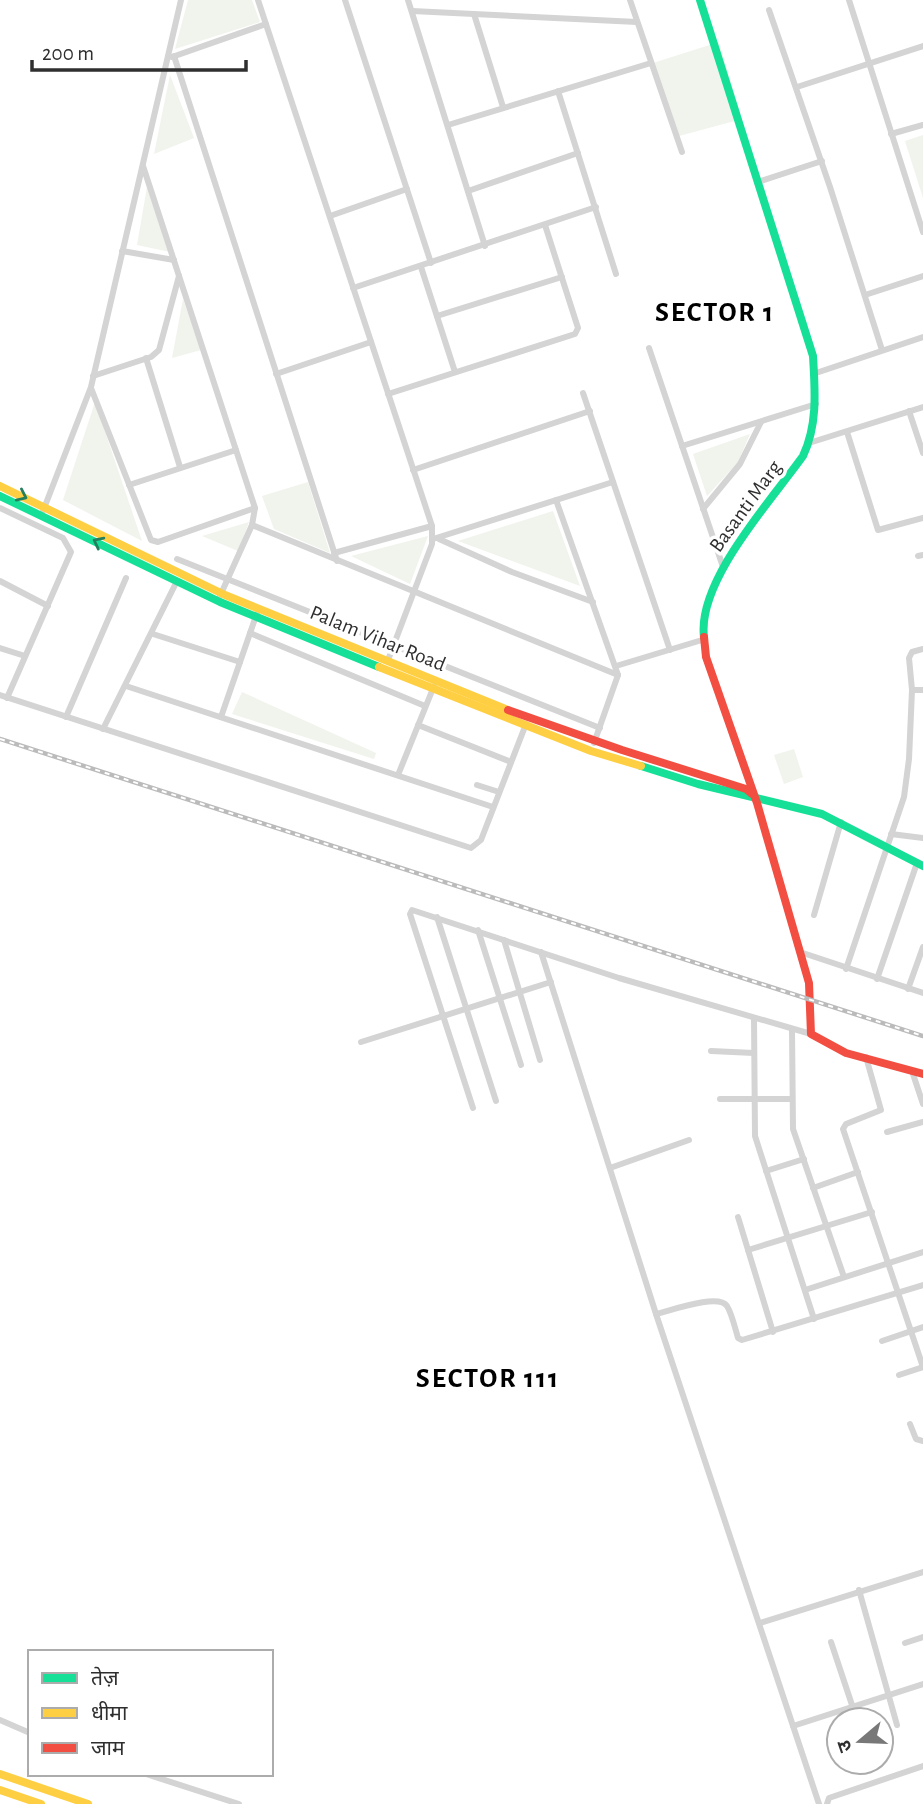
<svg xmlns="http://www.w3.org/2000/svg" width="923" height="1804" font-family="'Alegreya Sans','Noto Sans Devanagari',sans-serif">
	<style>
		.green { fill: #f1f4ed }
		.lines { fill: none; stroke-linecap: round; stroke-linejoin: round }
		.street { stroke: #d4d4d4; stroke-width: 6 }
		.fast { stroke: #16e098; stroke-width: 8 }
		.slow { stroke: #ffcf43; stroke-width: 8 }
		.jam { stroke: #f24e42; stroke-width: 8 }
		.rail-casing { stroke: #bbb; stroke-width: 4.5 }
		.rail { stroke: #fff; stroke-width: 2; stroke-dasharray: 5; stroke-linecap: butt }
		.oneway { stroke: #247f5e }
		.labels { text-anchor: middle; stroke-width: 7; stroke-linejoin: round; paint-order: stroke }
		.street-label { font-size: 21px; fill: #2f2f2f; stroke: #fff }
		.district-label { font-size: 28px; font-weight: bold; letter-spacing: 2px; fill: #000; stroke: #fff }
	</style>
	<rect width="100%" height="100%" fill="#fff"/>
	<!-- green -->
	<g class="green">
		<polygon points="188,0 252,0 260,22 175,49"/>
		<polygon points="719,42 742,119 679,136 653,63"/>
		<polygon points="170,75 194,138 154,154"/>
		<polygon points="923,135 923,198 905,141"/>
		<polygon points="147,187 170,252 137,245"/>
		<polygon points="183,299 201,350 172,358"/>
		<polygon points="95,402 142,541 63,500"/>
		<polygon points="750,434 738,462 707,496 693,454"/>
		<polygon points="308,482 330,553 274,529 262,496"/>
		<polygon points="553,511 580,586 458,541"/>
		<polygon points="249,522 238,551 202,536"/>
		<polygon points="428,536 410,584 351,556"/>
		<polygon points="242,692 376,753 374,759 232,714"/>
		<polygon points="794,749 803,777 784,784 774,755"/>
	</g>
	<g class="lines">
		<!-- street -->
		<g class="street">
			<polyline points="258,0 432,526 432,544 388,660"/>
			<polyline points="345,0 431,263"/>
			<polyline points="408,0 485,246"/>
			<polyline points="630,0 682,152"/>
			<polyline points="849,0 923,232"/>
			<polyline points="769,10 830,187 882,350"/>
			<polyline points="412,11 637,22"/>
			<polyline points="474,14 503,107"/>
			<polyline points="174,56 337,561"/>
			<polyline points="172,57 266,24"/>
			<polyline points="797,87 923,46"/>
			<polyline points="558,91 616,274"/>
			<polyline points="448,125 651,63"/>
			<polyline points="891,134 923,125"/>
			<polyline points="143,166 255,508 252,525 220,596"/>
			<polyline points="758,182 822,161"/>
			<polyline points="468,191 578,153"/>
			<polyline points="330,216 407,189"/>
			<polyline points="122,251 174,260"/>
			<polyline points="421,267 455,372"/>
			<polyline points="353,288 596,207"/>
			<polyline points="865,295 923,276"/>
			<polyline points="437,316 562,277"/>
			<polyline points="649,348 723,567"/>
			<polyline points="146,358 180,467"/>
			<polyline points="816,373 923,337"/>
			<polyline points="276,374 371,342"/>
			<polyline points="93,376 151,357 159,350 179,276"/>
			<polyline points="91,388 151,540 158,542 255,508"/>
			<polyline points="583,393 670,650"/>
			<polyline points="388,394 575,334 578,328 545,225"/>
			<polyline points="909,411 923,453"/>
			<polyline points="847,432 878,530 923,518"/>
			<polyline points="809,443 923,407"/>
			<polyline points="682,446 816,404"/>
			<polyline points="413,470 590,411"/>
			<polyline points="129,485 236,450"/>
			<polyline points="556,500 618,675 594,743"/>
			<polyline points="0,508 63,538 71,552 7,698"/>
			<polyline points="703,509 740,464 761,422"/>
			<polyline points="43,511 91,387 181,0"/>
			<polyline points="252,525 618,675"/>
			<polyline points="433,539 613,482"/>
			<polyline points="439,539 512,572 593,602"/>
			<polyline points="334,553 432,526"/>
			<polyline points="918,556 923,555"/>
			<polyline points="177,559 600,728"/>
			<polyline points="0,581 48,606"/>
			<polyline points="250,633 425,706"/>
			<polyline points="153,634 240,662"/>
			<polyline points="0,648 25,656"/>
			<polyline points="616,666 702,640"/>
			<polyline points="126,686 493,807"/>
			<polyline points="912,690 923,690"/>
			<polyline points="0,695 471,848 481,840 526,724"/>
			<polyline points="66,717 126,578"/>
			<polyline points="221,717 257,613"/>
			<polyline points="418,725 511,762"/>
			<polyline points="103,729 177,581"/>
			<polyline points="398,775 434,686"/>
			<polyline points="477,785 499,792"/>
			<polyline points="891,834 923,838"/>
			<polyline points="814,915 841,822"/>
			<polyline points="437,917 496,1101"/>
			<polyline points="478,930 521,1065"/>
			<polyline points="504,940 540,1060"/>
			<polyline points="541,952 656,1314 819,1804"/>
			<polyline points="800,952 923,993"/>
			<polyline points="846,969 904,797 909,759 912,690 909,658 912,652 923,649"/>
			<polyline points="877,979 917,863"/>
			<polyline points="908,989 923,947"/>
			<polyline points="754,1018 755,1136 814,1319"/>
			<polyline points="792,1030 793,1129 844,1277"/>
			<polyline points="361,1042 551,982"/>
			<polyline points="711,1051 754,1053"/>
			<polyline points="866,1057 881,1110 846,1124 843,1129 923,1367"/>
			<polyline points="912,1071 923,1104"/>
			<polyline points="720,1099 791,1099"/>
			<polyline points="473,1108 410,914 412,910 619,978 811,1034"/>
			<polyline points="887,1132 923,1122"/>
			<polyline points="610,1168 689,1140"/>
			<polyline points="766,1171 804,1159"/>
			<polyline points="813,1188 858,1172"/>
			<polyline points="738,1217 773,1332"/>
			<polyline points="748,1250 872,1212"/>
			<polyline points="805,1290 923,1252"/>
			<path d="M656 1314C670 1311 718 1293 727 1306 732 1314 735 1328 738 1338L742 1340 923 1285"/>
			<polyline points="882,1341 923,1327"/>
			<polyline points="899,1375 923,1367"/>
			<polyline points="910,1424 916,1439 923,1441"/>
			<polyline points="859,1590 897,1725"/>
			<polyline points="760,1623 923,1572"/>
			<polyline points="831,1642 857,1720"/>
			<polyline points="905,1643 923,1637"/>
			<polyline points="0,1720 30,1733"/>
			<polyline points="793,1726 923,1684"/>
			<polyline points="871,1762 871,1763"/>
			<polyline points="146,1774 239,1804"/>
			<polyline points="827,1804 829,1798 923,1766"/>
		</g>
		<!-- fast -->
		<g class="fast">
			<path d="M700 0 813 356C815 390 818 424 803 456 771 501 697 581 704 637"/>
			<polyline points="0,496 220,602 379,667"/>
			<polyline points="641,766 698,784 822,814 923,866"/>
		</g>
		<!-- slow -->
		<g class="slow">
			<polyline points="0,486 225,595 508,710"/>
			<polyline points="379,667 591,751 641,766"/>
			<polyline points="0,1774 88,1804"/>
			<polyline points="0,1790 41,1804"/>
		</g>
		<!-- jam -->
		<g class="jam">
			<polyline points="704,637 706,657 757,803 809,983 811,1034 846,1053 923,1074"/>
			<polyline points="508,710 622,750 746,789 752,794"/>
		</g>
		<!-- rail casing -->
		<g class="rail-casing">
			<polyline id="rail" points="0,739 923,1036"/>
		</g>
		<!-- rail -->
		<use href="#rail" class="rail"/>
	</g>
	<!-- one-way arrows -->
	<defs><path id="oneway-chevron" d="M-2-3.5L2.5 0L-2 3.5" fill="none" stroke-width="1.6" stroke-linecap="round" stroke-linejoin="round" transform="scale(1.75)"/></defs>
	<g class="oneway">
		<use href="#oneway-chevron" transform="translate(22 496) rotate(25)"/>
		<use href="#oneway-chevron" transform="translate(98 542) rotate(-153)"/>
	</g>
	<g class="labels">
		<!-- street labels -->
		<g class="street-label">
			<text transform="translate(745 506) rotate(-54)" y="7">Basanti Marg</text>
			<text transform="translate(378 638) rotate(22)" y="7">Palam Vihar Road</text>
		</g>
		<!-- district labels -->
		<g class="district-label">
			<text x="715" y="321">SECTOR 1</text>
			<text x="488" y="1387">SECTOR 111</text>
		</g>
	</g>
	<!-- legend -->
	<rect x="28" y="1650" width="245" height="126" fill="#ffffff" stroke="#acacac" stroke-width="2"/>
	<rect x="42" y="1673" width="35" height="10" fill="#16e098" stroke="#acacac" stroke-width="2"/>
	<text x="91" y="1685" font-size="21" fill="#2f2f2f">तेज़</text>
	<rect x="42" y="1708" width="35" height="10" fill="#ffcf43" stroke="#acacac" stroke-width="2"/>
	<text x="91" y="1720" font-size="21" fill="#2f2f2f">धीमा</text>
	<rect x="42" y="1743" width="35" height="10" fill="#f24e42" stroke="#acacac" stroke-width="2"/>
	<text x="91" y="1755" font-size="21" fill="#2f2f2f">जाम</text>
	<!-- north arrow -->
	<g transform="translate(860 1741) rotate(251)"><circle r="33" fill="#ffffff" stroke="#acacac" stroke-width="2"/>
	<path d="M0-5L12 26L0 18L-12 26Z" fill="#787878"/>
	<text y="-10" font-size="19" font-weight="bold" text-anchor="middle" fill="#2f2f2f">उ</text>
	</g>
	<!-- scale -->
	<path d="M32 60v10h214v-10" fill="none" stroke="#2f2f2f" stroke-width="3.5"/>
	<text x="42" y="60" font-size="21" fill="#2f2f2f" stroke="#ffffff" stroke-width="5" paint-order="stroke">200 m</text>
</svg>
